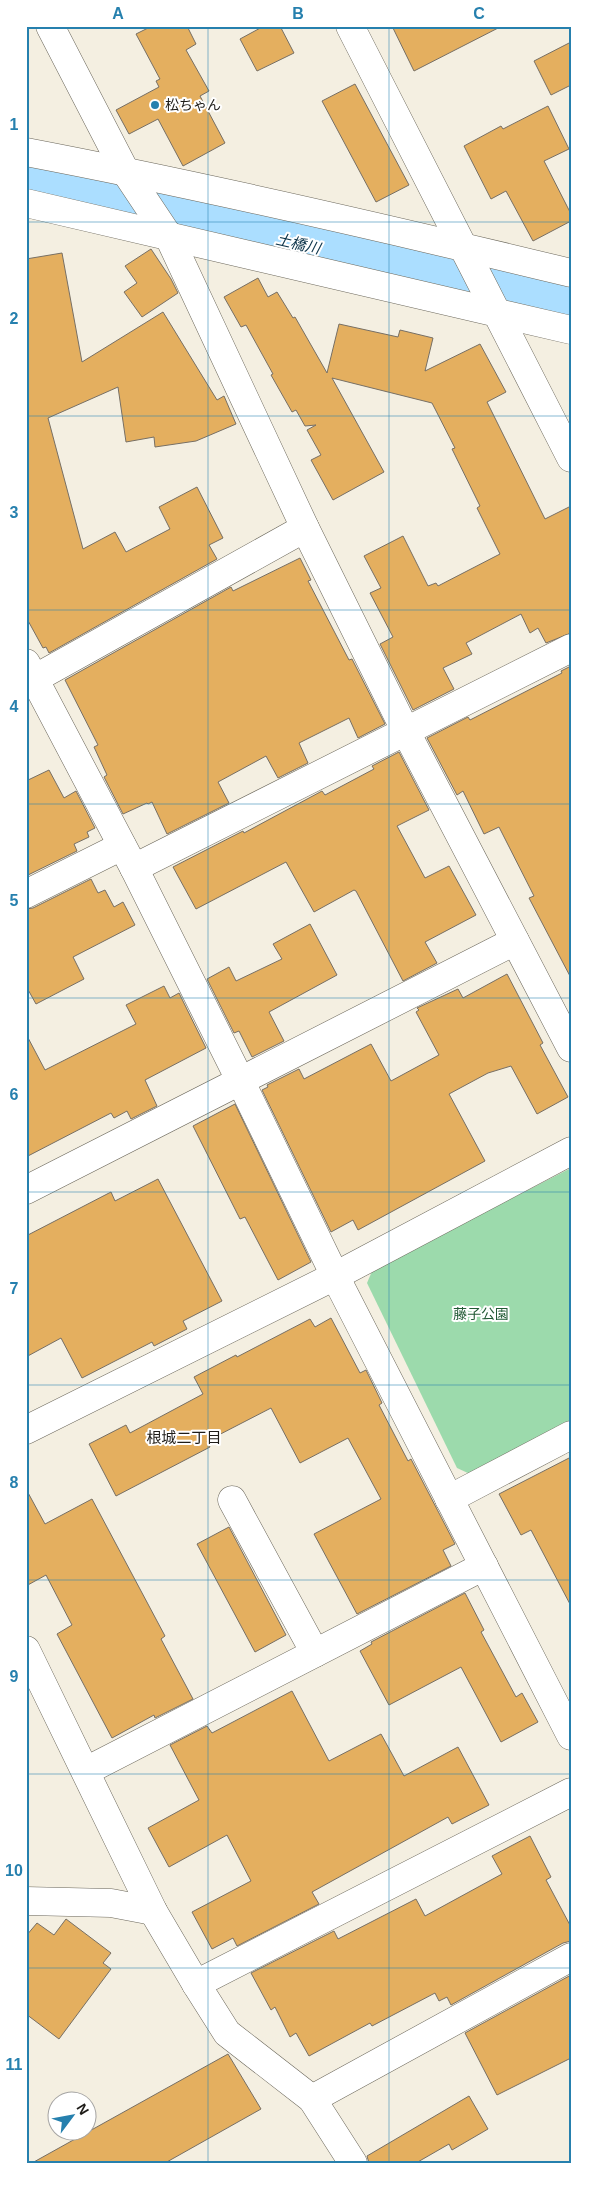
<svg xmlns="http://www.w3.org/2000/svg" width="597" height="2189" font-family="Arial,'Noto Sans JP',sans-serif">
	<style>
		.green { fill: #9cdaac }
		.lines { fill: none; stroke-linecap: round; stroke-linejoin: round }
		.river { stroke: #abdeff; stroke-width: 59 }
		.building { fill: #e4af5f; stroke: #776f64 }
		.street-casing { stroke: #6b675b; stroke-width: 29 }
		.street { stroke: #fff; stroke-width: 28 }
		.grid { fill: none; stroke: #2680ae; stroke-width: 1; stroke-opacity: 0.55 }
		.poi-dot { fill: #2680ae; stroke: #fff; stroke-width: 2 }
		.labels { text-anchor: middle; stroke-width: 4; stroke-linejoin: round; paint-order: stroke }
		.poi-label { font-size: 14px; fill: #1e1c18; stroke: #fff; text-anchor: start }
		.park-label { font-size: 14px; fill: #215a34; stroke: #fff }
		.water-label { font-size: 15px; font-style: italic; fill: #0a3248; stroke: #fff }
		.neighbourhood-label { font-size: 15px; fill: #1e1c18; stroke: #fff }
		.neatline { fill: none; stroke: #2680ae; stroke-width: 2 }
		.grid-label { font-size: 16px; text-anchor: middle; font-weight: bold; fill: #2680ae }
	</style>
	<rect width="100%" height="100%" fill="#f4efe1"/>
	<!-- green -->
	<polygon class="green" points="571,1168 571,1421 470,1474 457,1468 367,1283 373,1269"/>
	<g class="lines">
		<!-- river -->
		<polyline class="river" points="26,182 403,269 571,304"/>
	</g>
	<!-- building -->
	<g class="building">
		<polygon points="152,26 187,26 196,44 186,50 209,91 200,96 225,143 183,166 158,119 129,134 116,110 159,87 156,81 160,79 136,34"/>
		<polygon points="264,26 280,26 294,53 257,71 240,39"/>
		<polygon points="392,26 502,26 414,71"/>
		<polygon points="571,42 571,85 551,95 534,61"/>
		<polygon points="355,84 409,185 376,202 322,101"/>
		<polygon points="548,106 569,149 544,161 571,214 571,221 533,241 506,191 491,199 464,146 501,126 503,129"/>
		<polygon points="151,249 171,279 178,293 142,317 124,292 137,283 125,266"/>
		<polygon points="62,253 82,362 163,312 217,400 224,396 236,424 196,441 155,447 154,437 126,442 118,387 48,418 83,549 115,532 126,552 170,529 159,507 197,487 223,538 209,545 217,559 49,653 46,647 43,648 26,617 26,259"/>
		<polygon points="258,278 268,297 277,292 293,318 295,317 327,373 339,324 398,337 400,330 433,338 425,371 480,344 506,392 487,402 545,519 571,506 571,633 546,643 538,628 530,633 521,614 466,643 472,654 443,668 454,689 413,710 380,644 393,637 370,593 381,588 364,556 403,536 428,586 436,583 438,586 500,554 477,508 480,506 452,449 455,448 432,403 332,378 384,472 333,500 311,460 321,455 307,430 316,425 305,426 296,410 292,412 271,375 273,374 246,325 241,327 224,297"/>
		<polygon points="300,558 311,580 308,581 349,660 352,659 385,724 358,738 349,718 299,743 308,763 278,778 266,756 218,782 229,803 167,834 152,802 148,804 147,803 123,814 104,777 107,775 94,747 98,745 65,680 231,587 233,591"/>
		<polygon points="571,666 571,978 529,898 534,896 499,827 484,834 463,791 457,795 427,738 468,717 470,720 562,673 561,671"/>
		<polygon points="399,752 429,810 397,826 425,878 449,866 476,915 425,942 437,963 403,981 356,891 354,890 314,912 286,862 196,909 173,867 243,831 244,833 322,791 325,795 374,769 372,766"/>
		<polygon points="49,770 64,798 76,791 95,828 87,832 89,837 74,844 77,851 26,876 26,781"/>
		<polygon points="91,879 98,893 105,890 114,907 123,902 135,925 73,957 84,979 36,1004 26,986 26,909 33,908"/>
		<polygon points="310,924 337,975 269,1012 284,1041 252,1057 239,1031 234,1033 207,979 229,967 236,981 282,959 273,944"/>
		<polygon points="507,974 543,1043 540,1045 568,1097 537,1114 511,1066 488,1073 449,1094 485,1161 358,1230 353,1220 331,1232 262,1090 268,1087 267,1085 299,1069 304,1079 371,1044 391,1081 439,1055 416,1012 419,1010 417,1008 458,989 463,998"/>
		<polygon points="164,986 170,998 179,993 206,1048 145,1080 157,1106 131,1119 127,1111 114,1118 111,1113 26,1157 26,1034 45,1070 136,1024 126,1005"/>
		<polygon points="235,1104 311,1262 278,1280 245,1217 240,1219 193,1126"/>
		<polygon points="158,1179 222,1301 183,1321 187,1329 154,1346 152,1342 82,1378 61,1338 26,1357 26,1236 111,1192 115,1201"/>
		<polygon points="331,1318 360,1373 366,1370 382,1403 379,1405 408,1461 411,1459 455,1544 443,1550 451,1566 357,1614 314,1534 381,1499 348,1438 300,1463 271,1408 207,1441 210,1447 116,1496 89,1444 126,1425 130,1433 203,1394 194,1377 236,1355 237,1357 310,1319 315,1327"/>
		<polygon points="571,1457 571,1606 531,1530 521,1535 499,1494"/>
		<polygon points="26,1489 45,1524 92,1499 165,1636 161,1639 193,1699 155,1718 154,1715 112,1738 57,1634 72,1625 46,1575 26,1586"/>
		<polygon points="229,1527 286,1635 255,1652 197,1544"/>
		<polygon points="465,1593 484,1630 481,1632 516,1697 522,1693 538,1722 501,1742 461,1667 389,1705 360,1651 372,1644 371,1642"/>
		<polygon points="292,1691 329,1761 381,1734 404,1776 458,1747 489,1805 452,1824 448,1817 312,1892 319,1904 237,1946 233,1938 212,1949 192,1912 251,1881 227,1835 169,1867 148,1828 199,1800 170,1745 207,1726 212,1733"/>
		<polygon points="530,1836 551,1877 546,1880 571,1927 571,1941 563,1943 451,2005 447,1997 439,2001 435,1993 372,2026 370,2023 309,2056 296,2033 290,2037 275,2007 271,2010 251,1973 334,1931 338,1939 416,1899 425,1916 502,1874 492,1856"/>
		<polygon points="66,1919 111,1953 103,1963 111,1969 59,2039 26,2014 26,1936 37,1923 54,1935"/>
		<polygon points="571,1975 571,2058 497,2095 465,2033"/>
		<polygon points="228,2054 261,2109 165,2163 32,2163"/>
		<polygon points="469,2096 488,2129 452,2150 449,2144 416,2163 369,2163 367,2156"/>
	</g>
	<g class="lines">
		<!-- street casing -->
		<g class="street-casing">
			<g id="street">
				<polyline points="50,26 125,171 169,237 305,528 405,730 571,1048"/>
				<polyline points="350,26 571,458"/>
				<path d="M26 152C209 187 390 229 571 273"/>
				<polyline points="26,203 571,330"/>
				<polyline points="26,663 134,868 240,1080 335,1276 571,1736"/>
				<polyline points="34,679 305,528"/>
				<polyline points="134,868 571,648"/>
				<polyline points="26,894 122,846"/>
				<polyline points="26,1190 515,941"/>
				<polyline points="26,1430 335,1276 571,1151"/>
				<polyline points="449,1499 571,1435"/>
				<polyline points="232,1500 315,1653"/>
				<polyline points="26,1650 153,1911 196,1984 227,2033 312,2099 353,2163"/>
				<polyline points="86,1771 484,1566"/>
				<polyline points="26,1901 111,1903 153,1911"/>
				<polyline points="196,1984 571,1792"/>
				<polyline points="312,2099 571,1957"/>
			</g>
		</g>
		<!-- street -->
		<use href="#street" class="street"/>
	</g>
	<!-- grid -->
	<path class="grid" d="M208 26V2163M389 26V2163M26 222H571M26 416H571M26 610H571M26 804H571M26 998H571M26 1192H571M26 1385H571M26 1580H571M26 1774H571M26 1968H571"/>
	<!-- markers -->
	<circle class="poi-dot" cx="155" cy="105" r="5"/>
	<g class="labels">
		<!-- poi labels -->
		<g class="poi-label">
			<text x="165" y="110">松ちゃん</text>
		</g>
		<!-- park labels -->
		<g class="park-label">
			<text x="481" y="1319">藤子公園</text>
		</g>
		<!-- water labels -->
		<g class="water-label">
			<text transform="translate(298 244) rotate(13)" y="5">土橋川</text>
		</g>
		<!-- neighbourhood labels -->
		<g class="neighbourhood-label">
			<text x="184" y="1443">根城二丁目</text>
		</g>
	</g>
	<!-- border -->
	<rect width="597" height="2189" fill="none" stroke="#ffffff" stroke-width="55"/>
	<!-- north arrow -->
	<g transform="translate(72 2116) rotate(58)"><circle r="24" fill="#ffffff" stroke="#a5a4a3"/>
	<path d="M0-4L9 19L0 12L-9 19Z" fill="#2680ae"/>
	<text y="-8" font-size="14" font-weight="bold" text-anchor="middle" fill="#1e1c18">N</text>
	</g>
	<rect x="28" y="28" width="542" height="2134" class="neatline"/>
	<g class="grid-label">
		<text x="118" y="19">A</text>
		<text x="298" y="19">B</text>
		<text x="479" y="19">C</text>
		<text x="14" y="130">1</text>
		<text x="14" y="324">2</text>
		<text x="14" y="518">3</text>
		<text x="14" y="712">4</text>
		<text x="14" y="906">5</text>
		<text x="14" y="1100">6</text>
		<text x="14" y="1294">7</text>
		<text x="14" y="1488">8</text>
		<text x="14" y="1682">9</text>
		<text x="14" y="1876">10</text>
		<text x="14" y="2070">11</text>
	</g>
</svg>
